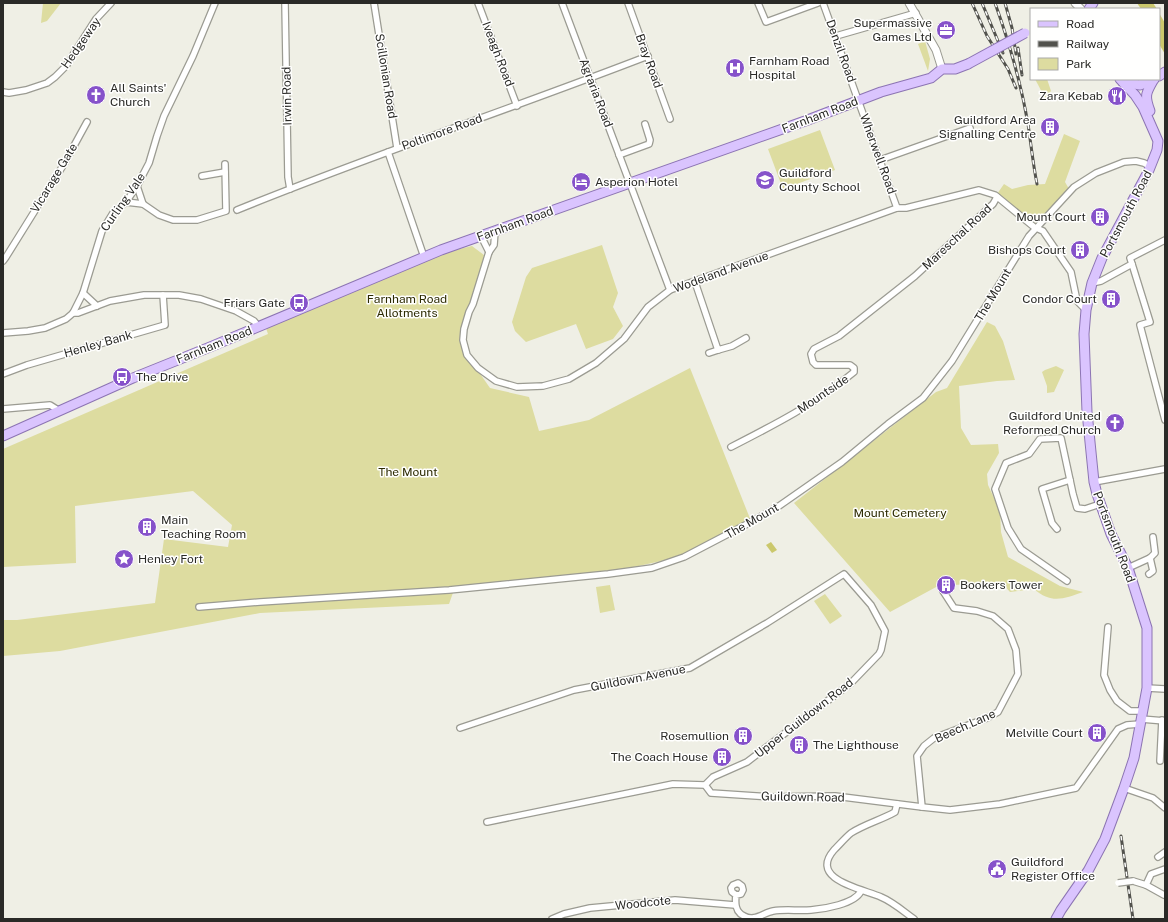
<svg xmlns="http://www.w3.org/2000/svg" width="1168" height="922" font-family="'Public Sans',sans-serif">
	<style>
		.green { fill: #dddca0 }
		.water { fill: #cbc86c }
		.lines { fill: none; stroke-linecap: round; stroke-linejoin: round }
		.minor-casing { stroke: #9b9b92; stroke-width: 8 }
		.tertiary-casing { stroke: #9b9b92; stroke-width: 9 }
		.primary-casing { stroke: #8c74b3; stroke-width: 11 }
		.minor { stroke: #fff; stroke-width: 5.5 }
		.tertiary { stroke: #fff; stroke-width: 7 }
		.primary { stroke: #dac4fe; stroke-width: 9 }
		.rail-casing { stroke: #52524d; stroke-width: 3 }
		.rail { stroke: #fffffe; stroke-width: 1.5; stroke-dasharray: 4.5; stroke-linecap: butt }
		.minor-bridge-casing { stroke: #9b9b92; stroke-width: 8; stroke-linecap: butt }
		.primary-bridge-casing { stroke: #8c74b3; stroke-width: 11; stroke-linecap: butt }
		.minor-bridge { stroke: #fff; stroke-width: 5.5 }
		.primary-bridge { stroke: #dac4fe; stroke-width: 9 }
		.labels { text-anchor: middle; stroke-width: 3; stroke-linejoin: round; paint-order: stroke }
		.poi-label { font-size: 12px; fill: #2a2a27; stroke: #fffffe; text-anchor: end }
		.street-label { font-size: 12px; fill: #2a2a27; stroke: #fffffe }
		.park-label { font-size: 12px; fill: #2d2b02; stroke: #fffffe }
	</style>
	<rect width="100%" height="100%" fill="#efefe5"/>
	<!-- green -->
	<g class="green">
		<polygon points="43,3 61,3 47,21 41,23"/>
		<polygon points="925,41 930,59 928,71 918,44"/>
		<polygon points="1035,79 1047,79 1051,91 1045,98"/>
		<polygon points="820,130 835,170 783,189 768,149"/>
		<polygon points="1064,134 1080,141 1065,182 1069,189 1036,223 997,194 1004,184 1012,189 1028,185 1045,184"/>
		<polygon points="602,245 618,293 613,307 623,326 613,339 586,349 576,324 526,342 515,331 512,322 526,277 532,268"/>
		<polygon points="472,246 484,255 473,304 464,329 467,355 490,388 529,397 539,431 589,420 690,368 751,521 679,557 625,569 455,587 449,604 260,613 60,651 3,656 3,620 17,620 155,603 164,539 228,547 232,525 193,491 75,506 76,563 3,567 3,449 268,334 265,325 443,253"/>
		<path d="M987 322 995 326 1003 341 1015 380 997 381 959 386 961 428 971 445 998 444 999 453 987 474 988 485 1000 511 1001 532 1008 557 1060 586 1083 592C1064 599 1051 604 1034 589L1010 592 1001 582 938 586 890 612 794 503 936 392 947 388Z"/>
		<polygon points="1056,366 1064,370 1054,392 1047,393 1047,386 1042,372 1045,370"/>
		<polygon points="610,585 615,610 600,613 596,587"/>
		<polygon points="825,594 842,616 830,624 814,601"/>
	</g>
	<!-- water -->
	<g class="water">
		<polygon points="1137,3 1153,3 1157,9 1141,9"/>
		<polygon points="1159,13 1165,23 1165,54 1159,44"/>
		<polygon points="771,542 777,550 772,553 766,545"/>
	</g>
	<g class="lines">
		<!-- minor casing -->
		<g class="minor-casing">
			<g id="minor">
				<polyline points="285,3 288,177 290,189"/>
				<polyline points="374,3 397,148"/>
				<polyline points="478,3 517,106"/>
				<polyline points="562,3 670,290"/>
				<polyline points="628,3 670,119"/>
				<polyline points="758,3 766,22 818,3"/>
				<polyline points="823,3 897,208"/>
				<polyline points="836,36 916,13"/>
				<polyline points="3,92 9,93 26,90 47,83 55,77 66,66 96,19 111,3"/>
				<polyline points="388,152 424,257"/>
				<polyline points="619,155 649,144 650,140 645,124"/>
				<polyline points="880,160 970,128"/>
				<polyline points="202,176 225,172"/>
				<polyline points="137,186 143,204"/>
				<polyline points="126,202 143,204 159,215 173,220 197,220 226,211 225,164"/>
				<path d="M237 210C372 155 511 109 648 56"/>
				<polyline points="495,231 494,245 489,252 473,304 469,312 464,329 463,340 467,355 478,368 496,381 517,387 543,386 569,379 596,363 624,339 648,307 670,290 897,208 906,208 979,190 995,195 1034,227 1043,231 1071,272 1077,301 1086,310"/>
				<polyline points="481,236 489,252"/>
				<polyline points="3,261 6,257 64,164 87,122"/>
				<polyline points="1132,264 1150,322 1140,325 1165,420"/>
				<polyline points="695,282 718,350 732,346 746,338"/>
				<polyline points="1092,283 1101,281 1132,264 1130,258 1165,240"/>
				<polyline points="83,293 97,306"/>
				<polyline points="73,313 78,313 110,301 144,295 179,295 201,299 236,311 254,321 258,326"/>
				<polyline points="3,333 28,331 45,328 66,319 73,313 83,293 102,231 113,213 126,202 137,186 149,163 157,136 164,116 193,56 215,3"/>
				<polyline points="709,353 718,350"/>
				<polyline points="3,374 27,365 165,325 163,295"/>
				<polyline points="3,409 50,405 58,410"/>
				<path d="M731 447C774 425 817 403 854 372V368L850 365H816L813 362 811 354 814 349 839 336 915 276 993 204 997 197"/>
				<polyline points="1094,482 1165,469"/>
				<polyline points="1057,529 1052,523 1042,489 1070,480"/>
				<polyline points="1128,568 1150,558 1155,553 1153,537"/>
				<polyline points="1149,574 1153,571 1150,558"/>
				<polyline points="1067,581 1021,549 1008,528 995,489 1006,463 1029,454 1040,439 1061,438 1073,494 1077,508 1085,509 1100,504"/>
				<polyline points="199,607 260,602 449,590 608,574 652,568 684,557 751,522 779,506 842,462 888,424 923,398 952,361 1029,236 1074,187 1096,173 1124,162 1136,161 1144,163 1151,167"/>
				<polyline points="1108,627 1104,675 1110,690 1117,701 1130,711 1143,711"/>
				<polyline points="1147,688 1165,689"/>
				<polyline points="1141,719 1165,721"/>
				<polyline points="460,728 574,690 690,668 767,623 844,574 871,605 885,631 881,650 879,654 851,683 805,718 747,762 713,777 705,785"/>
				<polyline points="1160,761 1162,720"/>
				<polyline points="1124,788 1153,798 1165,808"/>
				<path d="M897 804 895 812C881 820 865 824 851 833 845 838 840 844 834 850 808 880 863 889 881 897 893 902 903 911 914 919"/>
				<polyline points="922,807 917,756 924,746 934,738 987,718 998,712 1018,674 1016,650 1008,629 993,616 977,611 954,608 943,591"/>
				<polyline points="487,822 673,784 705,785 711,793 770,797 835,796 922,807 950,810 1000,804 1076,788 1118,729 1127,725 1140,724"/>
				<polyline points="1158,857 1165,852"/>
				<polyline points="1133,881 1146,885"/>
				<path d="M736 895 732 892 731 888 733 885 738 883 742 886 743 890 741 894 736 895C735 903 735 912 744 916 754 922 763 913 773 911 785 909 798 911 811 910 824 909 855 904 861 891"/>
				<polyline points="1164,895 1146,885 1151,874 1165,869"/>
				<polyline points="552,919 564,914 590,908 675,900 735,905"/>
			</g>
		</g>
		<!-- tertiary casing -->
		<g class="tertiary-casing">
			<g id="tertiary">
				<polyline points="909,3 936,50 942,69"/>
				<polyline points="1075,3 1081,9"/>
			</g>
		</g>
		<!-- primary casing -->
		<g class="primary-casing">
			<g id="primary">
				<polyline points="1089,9 1093,3"/>
				<polyline points="1159,76 1165,72"/>
				<polyline points="1123,82 1140,85 1154,79"/>
				<path d="M1150 111C1144 95 1146 93 1154 79"/>
				<polyline points="3,436 133,378 210,347 441,250 805,121 881,92 931,78 942,69 955,69 968,64"/>
				<polyline points="1056,919 1061,910 1088,871 1105,839 1124,788 1134,758 1147,688 1147,628 1128,568 1111,534 1097,494 1094,482 1087,412 1084,334 1086,310 1092,283 1102,258 1149,170 1157,150 1158,141 1143,107 1135,95 1120,79"/>
			</g>
		</g>
		<!-- minor -->
		<use href="#minor" class="minor"/>
		<!-- tertiary -->
		<use href="#tertiary" class="tertiary"/>
		<!-- primary -->
		<use href="#primary" class="primary"/>
		<!-- rail casing -->
		<g class="rail-casing">
			<g id="rail">
				<polyline points="972,3 987,36 1008,69 1016,88"/>
				<polyline points="982,3 1003,53"/>
				<path d="M995 3C1009 42 1021 83 1028 124 1031 144 1033 164 1037 184"/>
				<polyline points="1005,3 1012,28 1016,54"/>
				<polyline points="1018,48 1022,75"/>
				<polyline points="1121,836 1133,919"/>
			</g>
		</g>
		<!-- rail -->
		<use href="#rail" class="rail"/>
		<!-- minor-bridge casing -->
		<g class="minor-bridge-casing">
			<polyline id="minor-bridge" points="1118,883 1133,881"/>
		</g>
		<!-- primary-bridge casing -->
		<g class="primary-bridge-casing">
			<polyline id="primary-bridge" points="968,64 1025,33"/>
		</g>
		<!-- minor-bridge -->
		<use href="#minor-bridge" class="minor-bridge"/>
		<!-- primary-bridge -->
		<use href="#primary-bridge" class="primary-bridge"/>
	</g>
	<!-- icons -->
	<defs>
		<g id="office-disc" transform="scale(1)"><circle r="9.5" fill="#8652ca" stroke="#fffffe"/><path d="M-6-3h4V-5.5h4V-3h4V5H-6ZM-1-4.5V-3h2v-1.5ZM-6 0V1H6V0Z" fill="#fff"/></g>
		<g id="hospital-disc" transform="scale(1)"><circle r="9.5" fill="#8652ca" stroke="#fffffe"/><path d="M-5-5h3v3.5h4V-5h3V5h-3V1.5h-4V5h-3Z" fill="#fff"/></g>
		<g id="church-disc" transform="scale(1)"><circle r="9.5" fill="#8652ca" stroke="#fffffe"/><path d="M-1.2-6h2.4v3.5h3.3v2.4h-3.3V6h-2.4V-.1h-3.3v-2.4h3.3Z" fill="#fff"/></g>
		<g id="restaurant-disc" transform="scale(1)"><circle r="9.5" fill="#8652ca" stroke="#fffffe"/><path d="M-5-6h1v4h1v-4h1v4h1v-4h1v5L-1.5 .5V6h-2V.5L-5-1ZM5-6V6H3V1.5H1.5Q1.5-4 5-6Z" fill="#fff"/></g>
		<g id="building-disc" transform="scale(1)"><circle r="9.5" fill="#8652ca" stroke="#fffffe"/><path d="M-4-6H4V6H1V3H-1V6H-4ZM-2.5-4.3h1.7v1.8h-1.7ZM.8-4.3h1.7v1.8H.8ZM-2.5-1h1.7V.8h-1.7ZM.8-1h1.7V.8H.8Z" fill="#fff"/></g>
		<g id="school-disc" transform="scale(1)"><circle r="9.5" fill="#8652ca" stroke="#fffffe"/><path d="M0-5L7-2L0 1L-7-2ZM-4 1L0 2.5L4 1V4Q0 6-4 4Z" fill="#fff"/></g>
		<g id="hotel-disc" transform="scale(1)"><circle r="9.5" fill="#8652ca" stroke="#fffffe"/><path d="M-6-4.5h1.5V1H6V5H4.5V3h-9V5H-6ZM-4 0a1.8 1.8 0 1 1 3.6 0ZM.5 0V-2.5h3Q6-2.5 6 0Z" fill="#fff"/></g>
		<g id="bus-disc" transform="scale(1)"><circle r="9.5" fill="#8652ca" stroke="#fffffe"/><path d="M-5-6H5V4H4V6H2V4H-2V6H-4V4H-5ZM-3.5-4V0h7V-4ZM-3.5 1.2v1.5H-2V1.2ZM2 1.2v1.5H3.5V1.2Z" fill="#fff"/></g>
		<g id="sight-disc" transform="scale(1)"><circle r="9.5" fill="#8652ca" stroke="#fffffe"/><path d="M0-6L1.8-2.2L6-1.7L2.9 1.2L3.7 5.4L0 3.3L-3.7 5.4L-2.9 1.2L-6-1.7L-1.8-2.2Z" fill="#fff"/></g>
		<g id="civic-disc" transform="scale(1)"><circle r="9.5" fill="#8652ca" stroke="#fffffe"/><path d="M-.6-6.5H3V-4.5H.6V-3L4-1V1h2V6H-6V1h2V-1L-.6-3ZM-1.2 2.5V6h2.4V2.5Z" fill="#fff"/></g>
	</defs>
	<g fill-rule="evenodd">
		<use href="#office-disc" x="946" y="30"/>
		<use href="#hospital-disc" x="735" y="68"/>
		<use href="#church-disc" x="96" y="95"/>
		<use href="#restaurant-disc" x="1117" y="96"/>
		<use href="#building-disc" x="1050" y="127"/>
		<use href="#school-disc" x="765" y="180"/>
		<use href="#hotel-disc" x="581" y="182"/>
		<use href="#building-disc" x="1100" y="217"/>
		<use href="#building-disc" x="1080" y="250"/>
		<use href="#building-disc" x="1111" y="299"/>
		<use href="#bus-disc" x="299" y="303"/>
		<use href="#bus-disc" x="122" y="377"/>
		<use href="#church-disc" x="1115" y="423"/>
		<use href="#building-disc" x="147" y="527"/>
		<use href="#sight-disc" x="124" y="559"/>
		<use href="#building-disc" x="946" y="585"/>
		<use href="#building-disc" x="1097" y="733"/>
		<use href="#building-disc" x="743" y="736"/>
		<use href="#building-disc" x="799" y="745"/>
		<use href="#building-disc" x="722" y="757"/>
		<use href="#civic-disc" x="997" y="869"/>
	</g>
	<g class="labels">
		<!-- poi labels -->
		<g class="poi-label">
			<text x="932" y="27">Supermassive<tspan x="932" dy="14">Games Ltd</tspan></text>
			<text x="749" y="65" text-anchor="start">Farnham Road<tspan x="749" dy="14">Hospital</tspan></text>
			<text x="110" y="92" text-anchor="start">All Saints'<tspan x="110" dy="14">Church</tspan></text>
			<text x="1103" y="100">Zara Kebab</text>
			<text x="1036" y="124">Guildford Area<tspan x="1036" dy="14">Signalling Centre</tspan></text>
			<text x="779" y="177" text-anchor="start">Guildford<tspan x="779" dy="14">County School</tspan></text>
			<text x="595" y="186" text-anchor="start">Asperion Hotel</text>
			<text x="1086" y="221">Mount Court</text>
			<text x="1066" y="254">Bishops Court</text>
			<text x="1097" y="303">Condor Court</text>
			<text x="285" y="307">Friars Gate</text>
			<text x="136" y="381" text-anchor="start">The Drive</text>
			<text x="1101" y="420">Guildford United<tspan x="1101" dy="14">Reformed Church</tspan></text>
			<text x="161" y="524" text-anchor="start">Main<tspan x="161" dy="14">Teaching Room</tspan></text>
			<text x="138" y="563" text-anchor="start">Henley Fort</text>
			<text x="960" y="589" text-anchor="start">Bookers Tower</text>
			<text x="1083" y="737">Melville Court</text>
			<text x="729" y="740">Rosemullion</text>
			<text x="813" y="749" text-anchor="start">The Lighthouse</text>
			<text x="708" y="761">The Coach House</text>
			<text x="1011" y="866" text-anchor="start">Guildford<tspan x="1011" dy="14">Register Office</tspan></text>
		</g>
		<!-- street labels -->
		<g class="street-label">
			<text transform="translate(81 43) rotate(-55)" y="4">Hedgeway</text>
			<text transform="translate(841 51) rotate(70)" y="4">Denzil Road</text>
			<text transform="translate(498 54) rotate(69)" y="4">Iveagh Road</text>
			<text transform="translate(649 61) rotate(70)" y="4">Bray Road</text>
			<text transform="translate(386 76) rotate(81)" y="4">Scillonian Road</text>
			<text transform="translate(596 93) rotate(69)" y="4">Agraria Road</text>
			<text transform="translate(287 96) rotate(-91)" y="4">Irwin Road</text>
			<text transform="translate(820 115) rotate(-21)" y="4">Farnham Road</text>
			<text transform="translate(442 132) rotate(-20)" y="4">Poltimore Road</text>
			<text transform="translate(878 154) rotate(70)" y="4">Wherwell Road</text>
			<text transform="translate(54 178) rotate(-59)" y="4">Vicarage Gate</text>
			<text transform="translate(123 202) rotate(-55)" y="4">Curling Vale</text>
			<text transform="translate(1126 214) rotate(-62)" y="4">Portsmouth Road</text>
			<text transform="translate(515 224) rotate(-20)" y="4">Farnham Road</text>
			<text transform="translate(957 237) rotate(-43)" y="4">Mareschal Road</text>
			<text transform="translate(721 272) rotate(-20)" y="4">Wodeland Avenue</text>
			<text transform="translate(993 295) rotate(-59)" y="4">The Mount</text>
			<text transform="translate(98 344) rotate(-16)" y="4">Henley Bank</text>
			<text transform="translate(214 345) rotate(-22)" y="4">Farnham Road</text>
			<text transform="translate(823 394) rotate(-34)" y="4">Mountside</text>
			<text transform="translate(752 521) rotate(-30)" y="4">The Mount</text>
			<text transform="translate(1114 537) rotate(69)" y="4">Portsmouth Road</text>
			<text transform="translate(638 678) rotate(-11)" y="4">Guildown Avenue</text>
			<text transform="translate(804 718) rotate(-38)" y="4">Upper Guildown Road</text>
			<text transform="translate(965 726) rotate(-24)" y="4">Beech Lane</text>
			<text transform="translate(803 797) rotate(1)" y="4">Guildown Road</text>
			<text transform="translate(643 903) rotate(-6)" y="4">Woodcote</text>
		</g>
		<!-- park labels -->
		<g class="park-label">
			<text x="407" y="303">Farnham Road<tspan x="407" dy="14">Allotments</tspan></text>
			<text x="408" y="476">The Mount</text>
			<text x="900" y="517">Mount Cemetery</text>
		</g>
	</g>
	<!-- border -->
	<rect width="1168" height="922" fill="none" stroke="#2a2a27" stroke-width="8"/>
	<!-- legend -->
	<rect x="1030" y="8" width="130" height="72" fill="#fffffe" stroke="#aaaaa8"/>
	<rect x="1038" y="21" width="20" height="6" fill="#dac4fe" stroke="#aaaaa8"/>
	<text x="1066" y="28" font-size="12" fill="#2a2a27">Road</text>
	<rect x="1038" y="41" width="20" height="6" fill="#52524d" stroke="#aaaaa8"/>
	<text x="1066" y="48" font-size="12" fill="#2a2a27">Railway</text>
	<rect x="1038" y="58" width="20" height="12" fill="#dddca0" stroke="#aaaaa8"/>
	<text x="1066" y="68" font-size="12" fill="#2a2a27">Park</text>
</svg>
